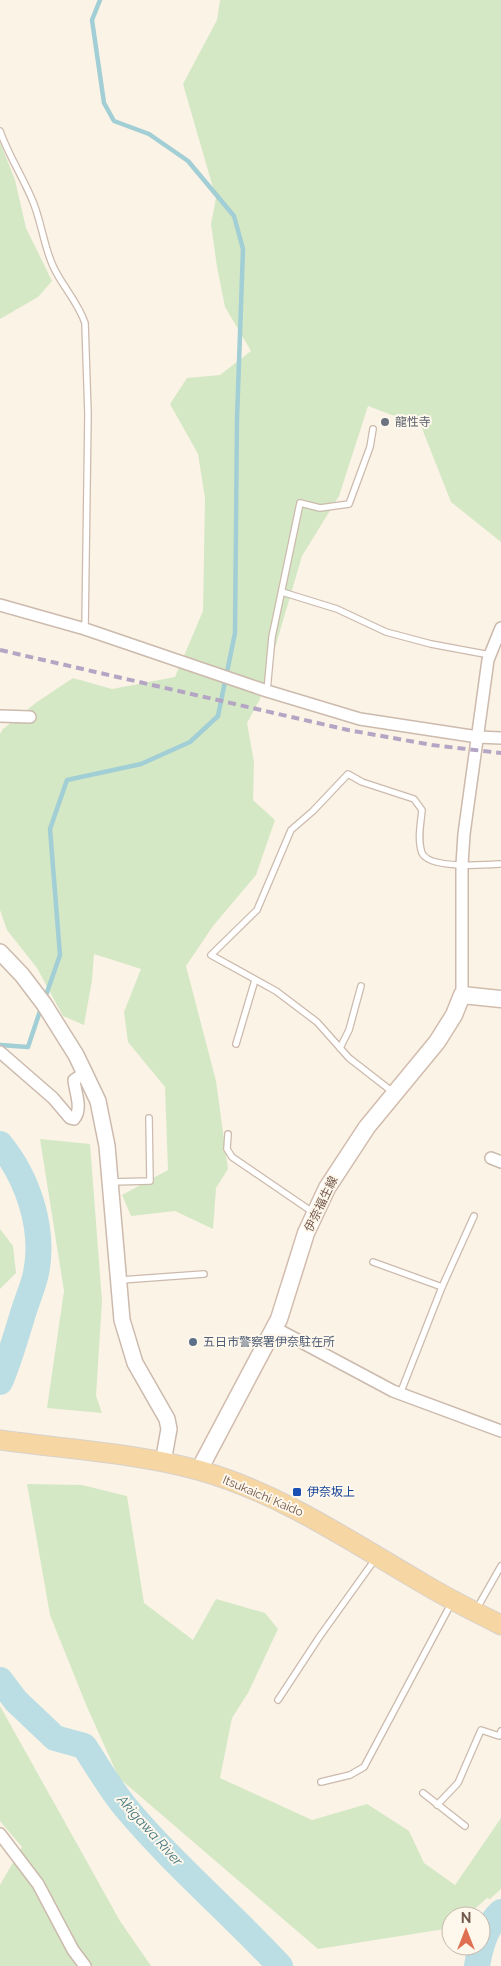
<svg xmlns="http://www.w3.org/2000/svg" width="501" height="1966" font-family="Raleway,'Noto Sans JP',sans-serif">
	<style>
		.green { fill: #d4e8c5 }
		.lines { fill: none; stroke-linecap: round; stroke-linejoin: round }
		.stream { stroke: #a2ced5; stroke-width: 4.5 }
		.river { stroke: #bbdee4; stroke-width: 26 }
		.service-casing { stroke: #ccbaad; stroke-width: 8 }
		.minor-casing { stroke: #ccbaad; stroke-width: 14 }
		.tertiary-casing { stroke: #ccbaad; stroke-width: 18 }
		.secondary-casing { stroke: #d1bcad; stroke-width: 19 }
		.primary-casing { stroke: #d8d1cd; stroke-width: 21 }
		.service { stroke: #fff; stroke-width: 5.5 }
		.minor { stroke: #fff; stroke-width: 11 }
		.tertiary { stroke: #fff; stroke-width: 15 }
		.secondary { stroke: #fff; stroke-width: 16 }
		.primary { stroke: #f6d6a2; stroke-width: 19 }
		.rail { stroke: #b5a5c4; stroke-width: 4; stroke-dasharray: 8 5; stroke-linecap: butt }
		.worship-dot { fill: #6b7280; stroke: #fef7ec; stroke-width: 2 }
		.service-dot { fill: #5c6f8a; stroke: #fef7ec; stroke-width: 2 }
		.transit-dot { fill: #1a4fb4; stroke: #fef7ec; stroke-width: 2 }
		.labels { text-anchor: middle; stroke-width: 4; stroke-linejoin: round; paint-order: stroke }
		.worship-label { font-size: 12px; fill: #5b616d; stroke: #fef7ec; text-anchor: start }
		.street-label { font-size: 12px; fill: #73594c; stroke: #fef7ec }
		.service-label { font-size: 12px; fill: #4e5e75; stroke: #fef7ec; text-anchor: start }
		.transit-label { font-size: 12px; fill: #164399; stroke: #fef7ec; text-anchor: start }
		.water-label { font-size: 14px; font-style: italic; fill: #43767f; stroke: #fef7ec }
	</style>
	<rect width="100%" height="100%" fill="#fbf3e6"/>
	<!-- green -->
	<g class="green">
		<polygon points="220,0 501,0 501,542 451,502 421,426 368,406 339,496 302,556 260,699 247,723 254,762 253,800 275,820 256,875 213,926 186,966 216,1081 228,1169 216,1188 213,1229 175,1211 131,1216 122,1195 168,1170 165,1087 128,1042 124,1012 141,969 94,954 92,980 84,1025 63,1016 37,968 7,930 0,910 0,734 3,729 37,702 73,678 112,689 175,677 203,611 205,498 198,454 170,404 187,378 220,375 251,351 225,307 217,267 211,224 216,198 183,84 217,20"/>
		<polygon points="0,142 15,180 26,228 52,281 38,297 0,319"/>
		<polygon points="40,1139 90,1144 102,1301 96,1396 102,1413 47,1408 64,1291"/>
		<polygon points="0,1229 13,1246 16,1273 0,1289"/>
		<polygon points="27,1484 82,1485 127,1496 144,1603 193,1640 216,1599 265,1613 278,1629 248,1693 232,1718 220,1778 312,1820 367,1804 409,1831 424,1863 455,1885 501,1818 501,1889 490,1899 487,1898 467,1916 451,1916 451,1928 318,1949 119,1778 87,1707 50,1615"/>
		<polygon points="0,1706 120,1921 151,1966 0,1966 0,1885 22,1847 0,1821"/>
	</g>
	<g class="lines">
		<!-- stream -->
		<g class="stream">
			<polyline points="45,998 60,955 50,829 67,780 141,764 190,742 218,716 235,633 237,419 243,249 234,216 188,161 149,134 114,121 104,103 92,20 100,0"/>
			<polyline points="0,1045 28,1047 41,1008"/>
		</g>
		<!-- river -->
		<g class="river">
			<path d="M0 1144C28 1178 45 1229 36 1273 33 1288 26 1302 22 1317 15 1339 9 1361 0 1382"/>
			<path d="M0 1680 16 1701 55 1738 84 1746C98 1767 111 1790 127 1809 174 1865 231 1913 280 1966"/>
			<path d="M477 1966C480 1947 486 1925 501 1912"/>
		</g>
		<!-- service casing -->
		<g class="service-casing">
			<g id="service">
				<path d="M0 131C8 154 21 174 31 197 41 218 43 244 53 266 62 286 78 302 85 323L88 414 85 629"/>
				<polyline points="282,592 337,609 386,632 431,644 490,655"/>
				<polyline points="267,691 272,637 300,503 320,508 349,504 370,447 373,429"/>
				<polyline points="236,1044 255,980"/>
				<polyline points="340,1048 349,1030 361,986"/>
				<path d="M394 1093 349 1058 317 1022 276 991 211 955 257 910 291 830 313 811 348 774 362 782 414 799 422 810C421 822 417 840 422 853 429 869 485 865 501 864"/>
				<polyline points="228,1134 227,1149 232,1157 314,1213"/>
				<polyline points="110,1182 150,1181 149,1118"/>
				<polyline points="373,1262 442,1287"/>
				<polyline points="121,1280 204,1274"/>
				<polyline points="400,1394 442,1287 474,1216"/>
				<polyline points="476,1610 501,1566"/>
				<polyline points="278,1700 320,1636 376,1558"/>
				<polyline points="321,1782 350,1775 364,1767 452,1602"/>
				<polyline points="423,1793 465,1826"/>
				<polyline points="437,1805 458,1783 481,1730 499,1736 501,1731"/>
			</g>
		</g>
		<!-- minor casing -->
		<g class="minor-casing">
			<g id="minor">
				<polyline points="0,605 85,629 267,691 360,719 478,737 501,738"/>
				<polyline points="0,716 30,717"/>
				<polyline points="462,995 462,865 464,834 488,660 501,628"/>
				<path d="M0 1052 53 1098 70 1118 74 1119C83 1109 75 1092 74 1080L86 1072"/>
				<polyline points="491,1158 501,1162"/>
				<polyline points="275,1328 393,1391 501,1431"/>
				<polyline points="0,1834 38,1884 73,1950 85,1966"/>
			</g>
		</g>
		<!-- tertiary casing -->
		<g class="tertiary-casing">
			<polyline id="tertiary" points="0,952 22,975 44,1004 76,1055 98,1101 107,1146 122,1320 135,1363 167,1419 169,1429 163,1462"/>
		</g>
		<!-- secondary casing -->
		<g class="secondary-casing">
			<polyline id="secondary" points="199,1470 279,1319 306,1233 327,1188 367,1127 437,1042 454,1015 462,995 501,999"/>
		</g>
		<!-- primary casing -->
		<g class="primary-casing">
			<path id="primary" d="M0 1440C64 1449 136 1453 198 1470 281 1493 351 1542 424 1584 449 1599 475 1612 501 1625"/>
		</g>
		<!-- service -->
		<use href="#service" class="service"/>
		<!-- minor -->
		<use href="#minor" class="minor"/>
		<!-- tertiary -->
		<use href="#tertiary" class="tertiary"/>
		<!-- secondary -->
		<use href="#secondary" class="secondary"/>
		<!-- primary -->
		<use href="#primary" class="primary"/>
		<!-- rail -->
		<polyline class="rail" points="0,650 348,730 432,745 501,753"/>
	</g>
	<!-- markers -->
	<circle class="worship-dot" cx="385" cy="422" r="5"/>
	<circle class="service-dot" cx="193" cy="1342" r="5"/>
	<rect class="transit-dot" x="292" y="1487" width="10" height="10" rx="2.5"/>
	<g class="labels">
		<!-- worship labels -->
		<g class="worship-label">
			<text x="395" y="426">龍性寺</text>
		</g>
		<!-- street labels -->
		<g class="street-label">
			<text transform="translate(321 1204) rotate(-64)" y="4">伊奈福生線</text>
			<text transform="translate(263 1496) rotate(23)" y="4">Itsukaichi Kaido</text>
		</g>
		<!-- service labels -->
		<g class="service-label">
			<text x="203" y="1346">五日市警察署伊奈駐在所</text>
		</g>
		<!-- transit labels -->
		<g class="transit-label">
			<text x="307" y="1496">伊奈坂上</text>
		</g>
		<!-- water labels -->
		<g class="water-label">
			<text transform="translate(150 1830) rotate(48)" y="5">Akigawa River</text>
		</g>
	</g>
	<!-- north arrow -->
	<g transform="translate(466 1931)"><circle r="24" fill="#fef7ec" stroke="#c6b8ac"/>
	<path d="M0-4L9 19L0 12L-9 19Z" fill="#df6f51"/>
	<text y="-8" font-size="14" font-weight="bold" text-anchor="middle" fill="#73594c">N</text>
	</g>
</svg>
